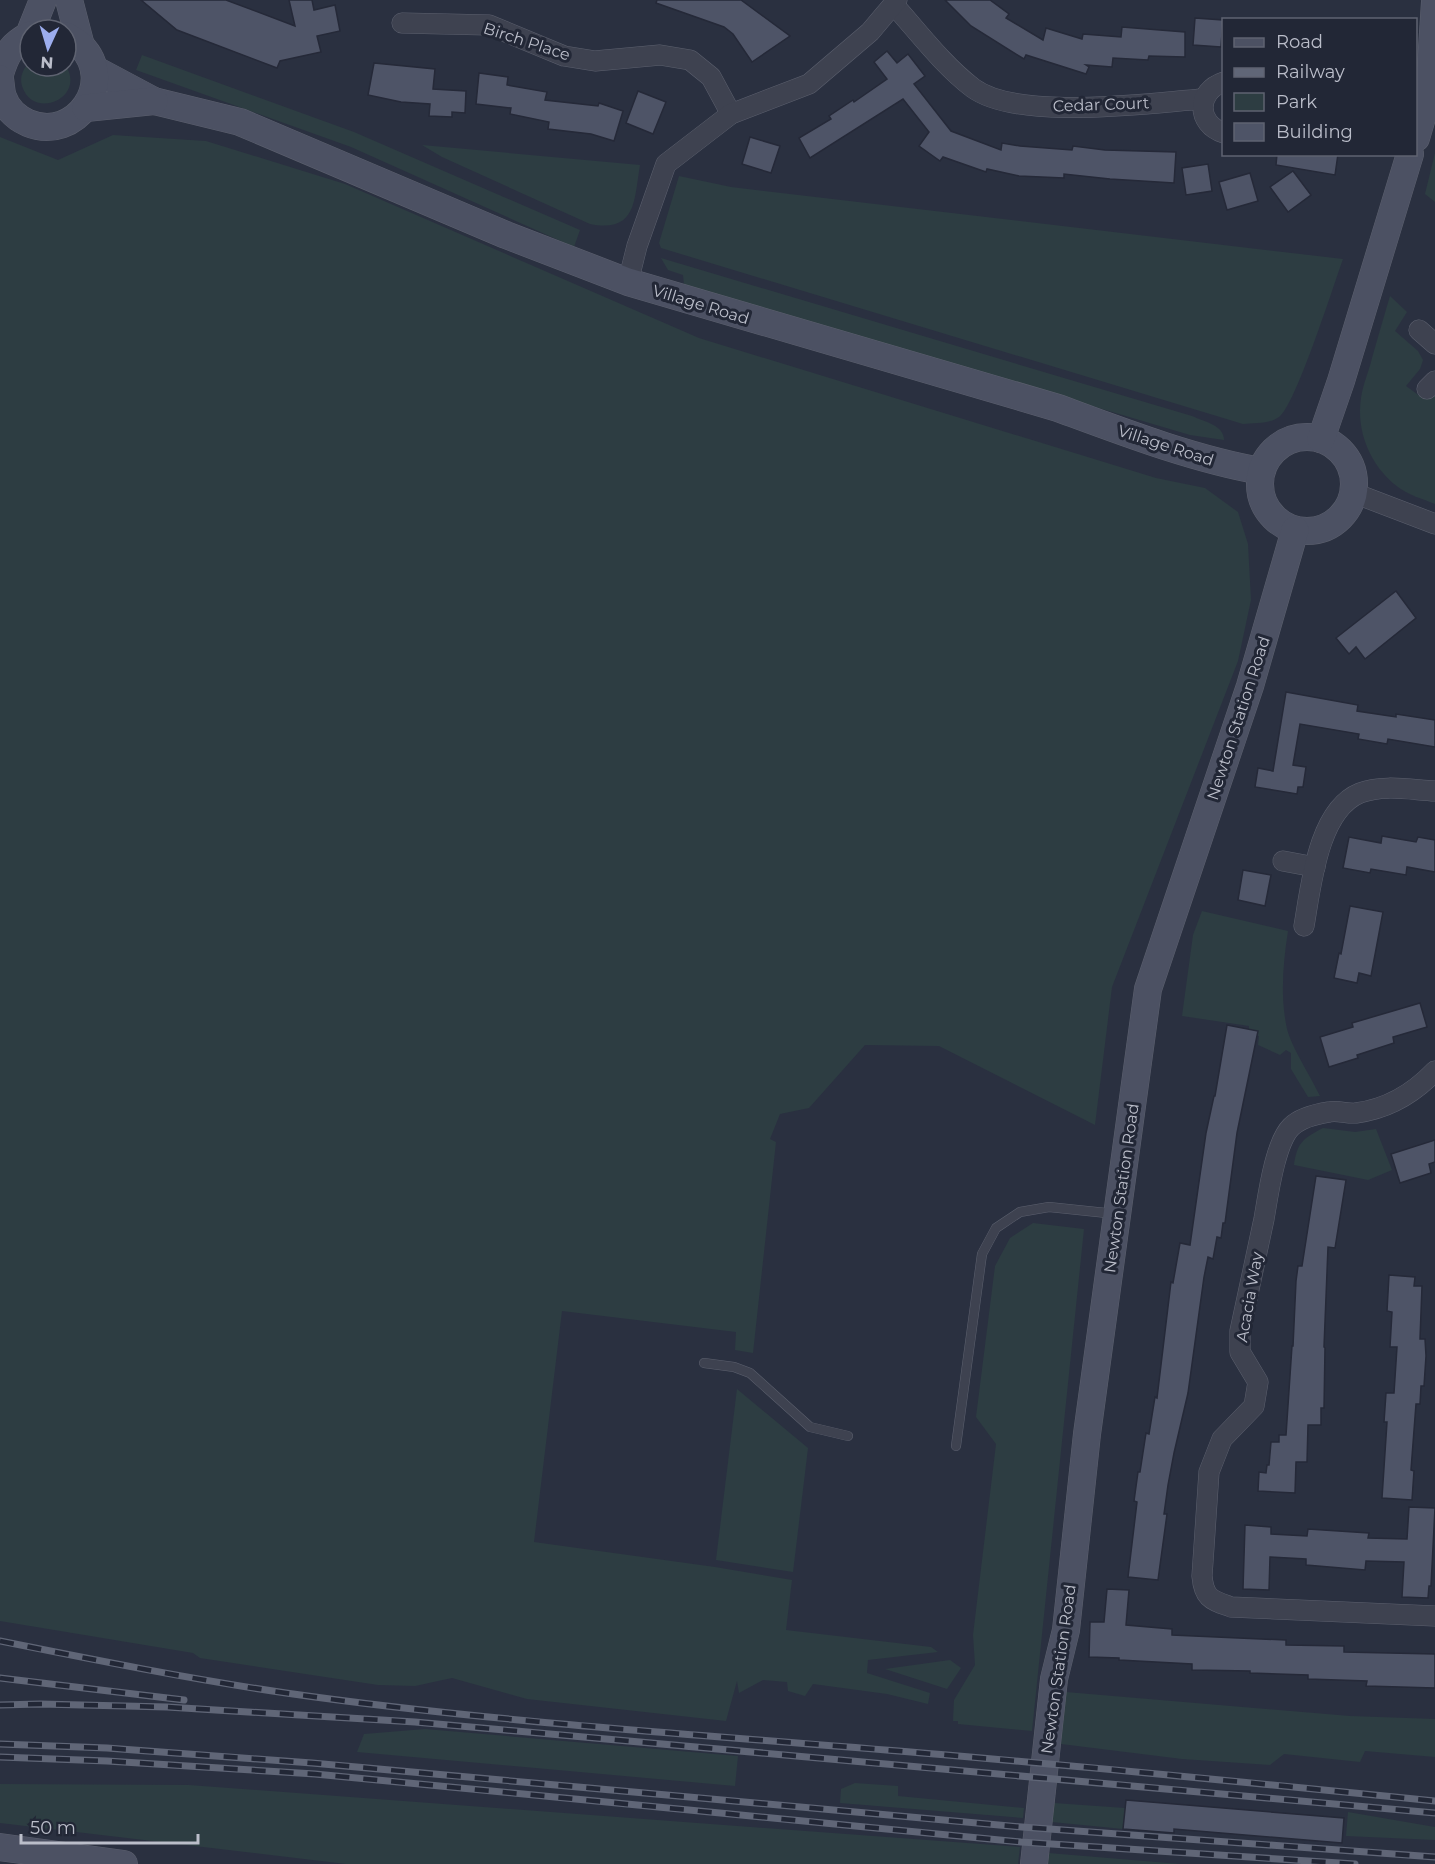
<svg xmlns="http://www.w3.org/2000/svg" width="1435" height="1864" font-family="Montserrat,sans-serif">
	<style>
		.green { fill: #2d3d42 }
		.building { fill: #4e5467; stroke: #252938; stroke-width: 1.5 }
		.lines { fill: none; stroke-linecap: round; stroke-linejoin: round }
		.lane-casing { stroke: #5c606e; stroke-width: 10 }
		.street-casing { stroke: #5c606e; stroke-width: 21 }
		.secondary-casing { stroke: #5c606e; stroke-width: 28 }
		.lane { stroke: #3e4250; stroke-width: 9 }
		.street { stroke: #3e4250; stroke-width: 20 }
		.secondary { stroke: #4c5163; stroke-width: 27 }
		.rail-casing { stroke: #606677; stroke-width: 7 }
		.rail { stroke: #222736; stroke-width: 4.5; stroke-dasharray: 14; stroke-linecap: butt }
		.labels { text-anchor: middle; stroke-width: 6; stroke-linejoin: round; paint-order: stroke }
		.street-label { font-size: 16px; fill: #bbbeca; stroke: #222736 }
	</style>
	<rect width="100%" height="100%" fill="#2a3040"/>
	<!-- green -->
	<g class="green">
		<polygon points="142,55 354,132 580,230 574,247 351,147 136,70"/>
		<path d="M30 61V66H66C86 98 33 121 22 86 19 76 24 68 30 61Z"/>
		<polygon points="113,135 206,141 345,184 699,338 1156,478 1205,488 1238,512 1248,544 1251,600 1238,661 1112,987 1095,1125 939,1046 865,1045 809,1108 780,1114 770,1139 776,1142 753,1353 735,1350 736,1332 562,1311 534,1542 715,1567 792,1580 786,1630 931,1647 938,1652 868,1660 867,1673 930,1693 928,1704 887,1694 813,1684 805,1696 788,1691 787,1682 763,1680 739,1693 737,1681 726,1721 527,1699 452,1678 415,1686 378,1685 200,1658 193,1653 0,1621 0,137 58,160"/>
		<path d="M422 145 640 165C634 200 637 233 590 224L442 157Z"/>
		<polygon points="1435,153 1435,202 1425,194"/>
		<path d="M679 176 731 187 1343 259C1334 284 1295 407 1279 417 1269 424 1255 423 1243 424L661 248 659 243Z"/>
		<path d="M661 258 1192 416C1205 422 1224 425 1224 440L1190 435 684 285 683 275 668 270Z"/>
		<path d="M1390 296 1407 312 1395 331 1418 351 1423 360 1420 369 1406 386 1421 397 1435 393V504C1423 499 1408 495 1398 487 1370 466 1356 431 1361 398 1363 384 1369 371 1372 358 1378 337 1384 316 1390 296Z"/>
		<path d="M1202 911 1288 931C1283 963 1280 997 1287 1029 1291 1046 1312 1079 1320 1096L1308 1097 1291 1069V1053L1286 1050 1280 1055 1258 1045 1259 1036 1249 1034V1026L1182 1016 1193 935Z"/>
		<path d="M1323 1128 1355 1132 1376 1129 1392 1170 1368 1180 1294 1165C1297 1142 1304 1138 1323 1128Z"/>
		<polygon points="1033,1223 1084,1229 1032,1731 958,1724 958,1721 953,1721 954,1700 975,1665 973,1635 996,1444 976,1417 995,1266 1010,1238"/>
		<polygon points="737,1389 808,1448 793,1572 716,1560"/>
		<polygon points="950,1660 961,1668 947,1689 885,1669"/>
		<polygon points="1066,1692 1350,1716 1435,1719 1435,1757 1365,1751 1360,1762 1284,1754 1270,1765 1182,1759 1061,1744"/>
		<polygon points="425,1729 738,1756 735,1786 357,1752 364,1734"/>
		<polygon points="855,1783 898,1786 898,1796 1024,1808 1023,1818 840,1803 841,1789"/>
		<polygon points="0,1784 189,1785 1020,1847 1018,1864 346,1864 0,1823"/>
		<polygon points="1054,1803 1125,1808 1123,1829 1052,1822"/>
		<polygon points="1348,1812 1435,1827 1435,1840 1346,1836"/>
		<polygon points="1048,1853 1180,1864 1047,1864"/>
	</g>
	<!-- building -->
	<g class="building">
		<polygon points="141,0 226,0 295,26 289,0 312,0 314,10 335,5 340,31 317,36 321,52 280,61 277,68 177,30"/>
		<polygon points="657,0 741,0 790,36 752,62 733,34 724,27 656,3"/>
		<polygon points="945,0 990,0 1009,14 1006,18 1043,40 1046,28 1082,39 1083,34 1121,37 1122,27 1185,32 1185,57 1149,56 1148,60 1113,58 1112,67 1086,65 1089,67 1086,74 1026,55 1024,59 971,26"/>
		<polygon points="1195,18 1223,20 1221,47 1193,45"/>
		<polygon points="887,51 897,63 908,54 925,76 914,84 951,131 1001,150 1002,143 1020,146 1072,150 1073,146 1105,150 1176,152 1174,183 1110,179 1064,174 1064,178 1019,176 987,169 986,172 943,157 940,161 919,146 929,132 903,99 810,158 799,138 831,119 829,116 853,100 854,102 887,79 874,62"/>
		<polygon points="374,63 435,69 433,89 466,91 465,113 452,112 452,117 429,116 430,104 401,102 368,95"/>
		<polygon points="479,73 508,77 507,85 547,92 545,100 598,106 599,103 623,111 614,141 591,134 548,129 549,122 510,114 511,108 476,104"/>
		<polygon points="638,91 666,102 653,134 626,123"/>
		<polygon points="750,137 780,146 771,173 742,164"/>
		<polygon points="1277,154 1338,154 1335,175 1276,165"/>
		<polygon points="1208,164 1212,191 1186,195 1182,168"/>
		<polygon points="1293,171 1311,195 1288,212 1270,187"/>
		<polygon points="1250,173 1258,201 1227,210 1219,182"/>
		<polygon points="1396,591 1416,618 1365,659 1356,647 1349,654 1336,638"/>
		<polygon points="1286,692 1358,705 1357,711 1396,717 1396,714 1435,720 1435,747 1388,739 1387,744 1358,739 1359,734 1300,724 1293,765 1306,767 1303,787 1298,787 1297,794 1255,787 1258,768 1273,771"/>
		<polygon points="1382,836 1416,842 1418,837 1435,840 1435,872 1407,867 1406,875 1371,869 1370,873 1343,868 1349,837 1381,843"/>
		<polygon points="1243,870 1271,875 1265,906 1238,900"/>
		<polygon points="1350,906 1383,912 1371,976 1359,973 1357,983 1334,978 1339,953 1341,954"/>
		<polygon points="1420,1003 1427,1027 1393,1037 1394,1043 1357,1055 1358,1058 1329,1067 1320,1037 1353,1027 1352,1023"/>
		<polygon points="1227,1025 1258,1031 1237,1133 1225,1223 1223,1223 1221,1238 1217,1237 1213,1259 1208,1257 1204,1277 1188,1393 1174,1453 1168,1485 1164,1514 1167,1514 1158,1580 1128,1577 1137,1502 1134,1501 1138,1472 1140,1472 1146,1433 1149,1434 1155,1397 1157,1398 1171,1282 1173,1283 1180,1243 1190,1245 1206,1133 1214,1096 1215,1096"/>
		<polygon points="1435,1140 1435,1162 1429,1164 1431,1173 1400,1183 1391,1154"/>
		<polygon points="1316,1176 1346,1180 1335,1248 1328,1247 1324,1347 1325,1348 1324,1408 1321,1408 1321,1425 1308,1425 1307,1462 1296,1462 1295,1493 1258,1491 1259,1472 1266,1473 1267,1465 1269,1465 1271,1442 1279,1442 1279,1435 1286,1435 1292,1346 1293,1346 1296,1281 1298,1266 1302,1266"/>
		<polygon points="1389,1275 1415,1277 1414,1286 1422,1286 1420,1339 1425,1339 1426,1356 1424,1386 1421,1386 1420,1404 1416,1404 1411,1470 1414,1471 1412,1500 1382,1498 1387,1422 1384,1422 1386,1393 1394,1393 1397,1347 1390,1347 1392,1312 1387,1311"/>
		<polygon points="1409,1507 1435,1508 1431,1586 1429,1586 1428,1598 1402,1597 1404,1562 1366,1561 1365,1570 1306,1565 1306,1559 1270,1557 1269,1590 1243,1589 1245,1525 1271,1527 1271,1534 1307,1536 1308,1529 1369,1533 1368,1538 1407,1539"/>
		<polygon points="1107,1589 1129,1590 1126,1625 1172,1629 1172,1635 1286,1640 1286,1645 1344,1646 1344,1652 1435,1654 1435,1688 1366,1686 1367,1681 1308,1679 1308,1675 1250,1673 1250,1671 1192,1670 1192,1664 1119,1660 1119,1658 1089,1657 1090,1622 1104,1622"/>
		<polygon points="1126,1800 1344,1818 1342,1843 1174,1829 1174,1833 1123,1829"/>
	</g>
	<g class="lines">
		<!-- lane casing -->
		<g class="lane-casing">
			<g id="lane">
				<polyline points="704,1363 734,1367 750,1373 810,1427 848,1436"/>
				<polyline points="956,1446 982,1254 996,1228 1020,1212 1049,1207 1116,1214"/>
			</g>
		</g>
		<!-- street casing -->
		<g class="street-casing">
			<g id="street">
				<path d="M894 5C919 33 943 65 973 88 1018 121 1147 103 1203 99"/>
				<polyline points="402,23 489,25 564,56 595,61 660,55 690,60 711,77 731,114"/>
				<path d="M1224 82C1196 91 1196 124 1224 133"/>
				<polyline points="628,282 637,246 666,164 731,114 809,84 870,32 897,0"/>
				<polyline points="1419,330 1435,344"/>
				<polyline points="1427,389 1435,381"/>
				<polyline points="1354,493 1435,524"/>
				<polyline points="1283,861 1315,867"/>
				<path d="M1304 926C1311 886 1318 810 1360 793 1383 784 1412 790 1435 791"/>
				<path d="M1435 1071C1414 1093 1387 1109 1356 1113 1347 1114 1338 1110 1329 1112 1316 1114 1300 1118 1291 1127 1275 1143 1268 1196 1264 1219 1256 1256 1248 1294 1240 1331V1352L1258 1382 1254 1406 1222 1439 1209 1472 1202 1576C1204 1599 1212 1600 1231 1607L1435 1616"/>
			</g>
		</g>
		<!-- secondary casing -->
		<g class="secondary-casing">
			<g id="secondary">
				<polyline points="69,0 81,46"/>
				<polyline points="31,30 43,0"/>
				<path d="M94 69 154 101 240 122 506 235 628 282 1058 408C1123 432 1193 459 1261 471"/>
				<path d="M0 74C6 54 11 45 30 35"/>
				<path d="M0 79C1 84 1 92 3 97 7 109 17 118 28 123 76 143 117 82 81 46 77 42 71 39 66 36"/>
				<polyline points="86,108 154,101"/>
				<polyline points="1416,138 1429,94 1435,2"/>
				<circle cx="1307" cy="484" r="47"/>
				<polyline points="1321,439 1341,381 1410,154"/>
				<polyline points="0,1847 124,1864"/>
				<polyline points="1034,1864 1054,1679 1066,1630 1087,1434 1148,989 1250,686 1295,530"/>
			</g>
		</g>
		<!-- lane -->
		<use href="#lane" class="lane"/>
		<!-- street -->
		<use href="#street" class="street"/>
		<!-- secondary -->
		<use href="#secondary" class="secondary"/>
		<!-- rail casing -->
		<g class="rail-casing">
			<g id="rail">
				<path d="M0 1641C95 1660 190 1679 286 1693 497 1723 710 1735 922 1753 1093 1767 1264 1784 1435 1801"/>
				<polyline points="0,1678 184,1700"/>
				<polyline points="0,1705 40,1704 167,1707 415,1722 1435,1813"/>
				<polyline points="0,1744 107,1748 312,1763 1022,1827 1435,1857"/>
				<polyline points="0,1757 107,1761 315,1774 1021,1842 1355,1864"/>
			</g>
		</g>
		<!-- rail -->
		<use href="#rail" class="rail"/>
	</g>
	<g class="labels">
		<!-- street labels -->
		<g class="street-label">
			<text transform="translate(527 41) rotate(18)" y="6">Birch Place</text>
			<text transform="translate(1101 104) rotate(-2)" y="6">Cedar Court</text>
			<text transform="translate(701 304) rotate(17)" y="6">Village Road</text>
			<text transform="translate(1166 445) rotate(18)" y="6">Village Road</text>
			<text transform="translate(1238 718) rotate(-72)" y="6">Newton Station Road</text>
			<text transform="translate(1121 1188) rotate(-82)" y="6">Newton Station Road</text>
			<text transform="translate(1249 1297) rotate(-80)" y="6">Acacia Way</text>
			<text transform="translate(1058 1669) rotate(-82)" y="6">Newton Station Road</text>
		</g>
	</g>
	<!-- legend -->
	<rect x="1222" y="18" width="195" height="138" fill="#222736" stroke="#5f6371" stroke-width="1.5"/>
	<rect x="1234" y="38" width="30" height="9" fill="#4c5163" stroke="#5f6371" stroke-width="1.5"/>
	<text x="1276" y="48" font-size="18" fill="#bbbeca">Road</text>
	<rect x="1234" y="68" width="30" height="9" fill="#606677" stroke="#5f6371" stroke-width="1.5"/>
	<text x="1276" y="78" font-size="18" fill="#bbbeca">Railway</text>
	<rect x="1234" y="93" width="30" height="18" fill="#2d3d42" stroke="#5f6371" stroke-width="1.5"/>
	<text x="1276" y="108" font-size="18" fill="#bbbeca">Park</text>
	<rect x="1234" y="123" width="30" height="18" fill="#4e5467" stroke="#5f6371" stroke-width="1.5"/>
	<text x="1276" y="138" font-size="18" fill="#bbbeca">Building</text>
	<!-- north arrow -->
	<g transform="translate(48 48) rotate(184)"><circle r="28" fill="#222736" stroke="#5f6371" stroke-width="1.5"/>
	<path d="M0-4.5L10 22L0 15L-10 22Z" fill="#9cadee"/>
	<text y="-9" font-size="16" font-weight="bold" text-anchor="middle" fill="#bbbeca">N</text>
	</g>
	<!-- scale -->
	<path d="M21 1834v9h177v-9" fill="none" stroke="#bbbeca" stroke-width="3"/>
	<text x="30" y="1834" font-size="18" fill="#bbbeca" stroke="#222736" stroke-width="4.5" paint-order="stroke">50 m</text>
</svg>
